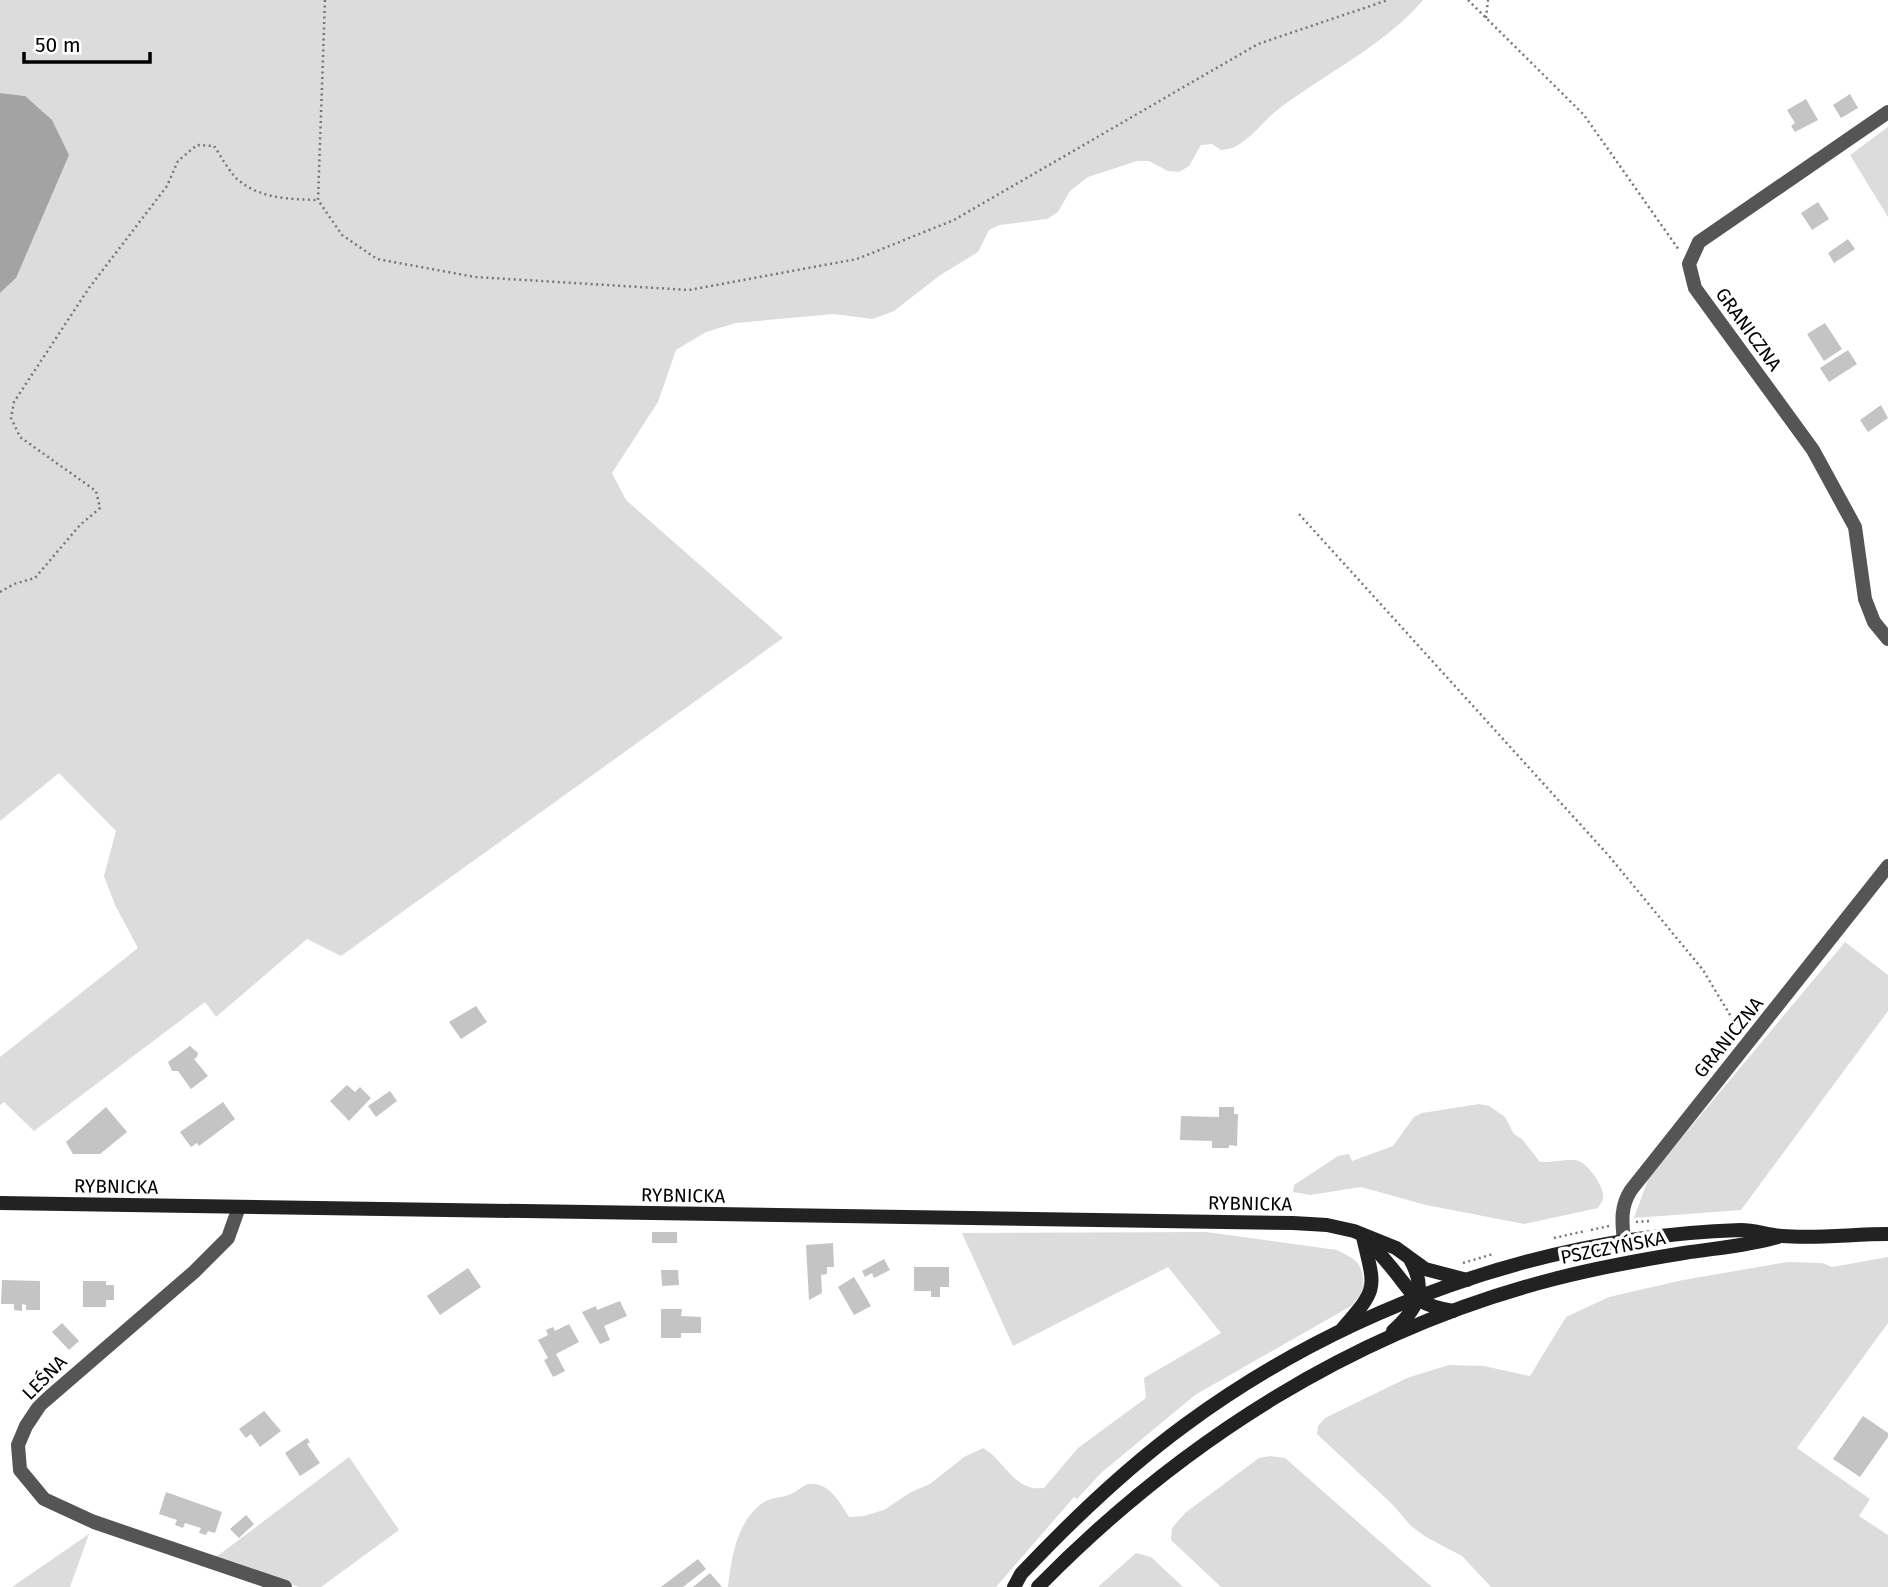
<svg xmlns="http://www.w3.org/2000/svg" width="1888" height="1587" font-family="'Fira Sans',sans-serif">
	<style>
		.green { fill: #dcdcdc }
		.water { fill: #a3a3a3 }
		.building { fill: #c4c4c4 }
		.lines { fill: none; stroke-linecap: round; stroke-linejoin: round }
		.path { stroke: #777; stroke-width: 2.5; stroke-dasharray: 2 3.5; stroke-linecap: butt }
		.street { stroke: #555; stroke-width: 14 }
		.secondary { stroke: #222; stroke-width: 14 }
		.labels { text-anchor: middle; stroke-width: 7; stroke-linejoin: round; paint-order: stroke }
		.street-label { font-size: 19px; fill: #000; stroke: #fff }
	</style>
	<rect width="100%" height="100%" fill="#fff"/>
	<!-- green -->
	<g class="green">
		<path d="M0 0H1423C1387 43 1327 73 1281 107 1267 117 1256 133 1241 143 1235 148 1229 149 1221 150L1212 144 1201 145 1189 166 1179 172 1168 171 1149 161H1137L1088 177 1070 191 1058 212 1047 219 999 225 989 230 978 252 939 276 894 311 873 319 833 314 736 323 706 332 676 350 658 402 612 473 626 500 783 638 341 956 307 939 216 1017 205 1002 34 1131 4 1102 0 1105V1057L138 948 115 905 104 876 116 831 59 773 0 821V293L16 278 25 96 0 93Z"/>
		<polygon points="1888,127 1888,217 1850,155"/>
		<polygon points="1845,942 1888,975 1888,1011 1741,1210 1634,1218 1649,1177"/>
		<path d="M1479 1104 1489 1106 1505 1117 1514 1134 1522 1139 1540 1162C1551 1163 1569 1158 1579 1161 1589 1165 1605 1188 1603 1198 1603 1201 1599 1206 1598 1208L1524 1224 1426 1205 1361 1187 1310 1195 1293 1192 1294 1185 1338 1156 1349 1154 1352 1161 1393 1146 1414 1117 1422 1113Z"/>
		<path d="M1206 1232 1337 1250C1360 1261 1363 1265 1364 1291L1351 1306 1195 1395 1101 1473 1077 1499 1074 1497 996 1587H728C731 1559 737 1522 761 1504 770 1497 782 1498 791 1494 798 1491 804 1484 810 1484 829 1482 841 1504 849 1517L864 1516 884 1510 911 1492 930 1484 964 1457 983 1448C1005 1460 1013 1492 1044 1488L1078 1448 1146 1398 1144 1378 1221 1333 1168 1267 1013 1346 962 1233Z"/>
		<polygon points="1888,1257 1888,1323 1797,1448 1870,1499 1859,1516 1888,1535 1888,1587 1491,1587 1462,1556 1426,1537 1411,1526 1393,1505 1317,1434 1318,1426 1325,1418 1407,1378 1449,1365 1484,1366 1530,1376 1566,1317 1609,1297 1683,1280 1788,1262 1822,1263 1832,1267"/>
		<polygon points="1270,1456 1285,1458 1432,1587 1221,1587 1171,1540 1172,1528 1185,1513 1259,1458"/>
		<polygon points="349,1457 399,1530 321,1587 299,1587 216,1557"/>
		<polygon points="89,1534 70,1587 12,1587"/>
		<polygon points="1136,1553 1151,1557 1183,1587 1098,1587"/>
	</g>
	<!-- water -->
	<polygon class="water" points="0,93 25,96 52,120 69,155 16,278 0,293"/>
	<!-- building -->
	<g class="building">
		<polygon points="1850,94 1858,108 1841,118 1833,105"/>
		<polygon points="1806,99 1818,120 1795,132 1791,126 1795,123 1787,110"/>
		<polygon points="1818,202 1829,219 1812,230 1801,213"/>
		<polygon points="1848,239 1855,249 1834,263 1828,253"/>
		<polygon points="1825,323 1842,349 1824,361 1807,334"/>
		<polygon points="1848,350 1857,364 1829,382 1820,368"/>
		<polygon points="1881,405 1888,418 1868,432 1860,420"/>
		<polygon points="476,1006 487,1022 461,1039 449,1022"/>
		<polygon points="190,1046 198,1053 197,1057 194,1059 208,1076 191,1089 178,1071 172,1071 168,1062"/>
		<polygon points="347,1085 355,1092 360,1087 371,1098 349,1121 330,1101"/>
		<polygon points="390,1091 397,1101 376,1117 368,1106"/>
		<polygon points="223,1102 235,1119 199,1146 197,1143 191,1147 180,1132"/>
		<polygon points="106,1107 127,1132 100,1154 73,1154 66,1142"/>
		<polygon points="1219,1107 1234,1107 1234,1114 1238,1114 1237,1146 1229,1145 1229,1148 1212,1148 1212,1141 1180,1140 1181,1116 1219,1117"/>
		<rect x="652" y="1232" width="25" height="11"/>
		<polygon points="833,1243 834,1267 827,1267 827,1274 821,1275 822,1293 809,1300 806,1245"/>
		<polygon points="884,1259 890,1270 874,1278 872,1273 865,1277 862,1271"/>
		<polygon points="914,1267 949,1267 949,1287 940,1287 940,1297 931,1297 931,1291 914,1291"/>
		<polygon points="468,1268 481,1287 440,1315 427,1296"/>
		<polygon points="661,1270 678,1270 679,1285 662,1286"/>
		<polygon points="854,1277 871,1306 854,1315 838,1287"/>
		<polygon points="2,1280 40,1281 40,1310 26,1310 26,1305 22,1304 22,1311 14,1310 14,1304 1,1304"/>
		<polygon points="83,1281 106,1281 106,1285 114,1285 114,1300 106,1300 106,1307 83,1307"/>
		<polygon points="620,1301 627,1316 604,1326 610,1340 600,1344 582,1312 596,1306 597,1310"/>
		<polygon points="661,1309 682,1309 681,1316 701,1317 701,1333 681,1333 681,1338 661,1338"/>
		<polygon points="62,1323 79,1341 69,1350 52,1332"/>
		<polygon points="569,1324 579,1342 556,1354 565,1371 553,1377 544,1360 548,1358 538,1340 548,1335 546,1330 553,1327 555,1331"/>
		<polygon points="264,1411 281,1431 260,1447 251,1434 246,1438 239,1429"/>
		<polygon points="1863,1416 1888,1433 1888,1437 1860,1477 1833,1459"/>
		<polygon points="307,1438 310,1442 307,1444 320,1463 300,1476 285,1453"/>
		<polygon points="166,1492 222,1512 215,1533 208,1531 206,1535 199,1533 201,1528 185,1523 183,1528 175,1525 177,1520 159,1514"/>
		<polygon points="246,1515 254,1524 239,1538 230,1529"/>
		<polygon points="698,1559 706,1569 683,1587 661,1587"/>
		<polygon points="710,1573 722,1587 693,1587"/>
	</g>
	<g class="lines">
		<!-- path -->
		<g class="path">
			<polyline points="325,0 318,200 342,235 377,259 475,277 689,290 857,259 954,220 1258,44 1388,0"/>
			<polyline points="1468,0 1584,115 1679,250"/>
			<polyline points="1486,18 1488,0"/>
			<polyline points="1299,514 1609,856 1703,970 1739,1030"/>
			<path d="M0 592 14 584 35 578 80 525 100 508 96 491 20 437 11 418 14 402 89 288 167 186 178 161 197 145 214 146C221 156 228 170 237 179 260 199 289 199 317 200"/>
			<polyline points="1636,1222 1650,1221"/>
			<polyline points="1591,1230 1609,1226"/>
			<polyline points="1554,1238 1585,1231"/>
			<polyline points="1463,1263 1493,1254"/>
		</g>
		<!-- street -->
		<g class="street">
			<polyline points="1888,112 1699,242 1689,264 1695,288 1813,450 1855,527 1865,599 1874,622 1888,639"/>
			<polyline points="239,1207 228,1238 194,1272 40,1405 26,1426 18,1445 20,1470 44,1499 94,1522 285,1587"/>
			<path d="M1624 1242C1622 1222 1620 1207 1631 1190L1888 866"/>
		</g>
		<!-- secondary -->
		<g class="secondary">
			<polyline points="0,1203 1293,1223 1327,1225 1354,1231 1396,1248 1425,1269 1467,1280"/>
			<path d="M1365 1238C1374 1247 1383 1257 1391 1267 1415 1296 1413 1304 1453 1311"/>
			<path d="M1343 1328C1379 1287 1375 1289 1363 1237"/>
			<path d="M1393 1331C1416 1310 1428 1292 1411 1261"/>
			<path d="M1014 1587 1021 1574C1072 1520 1125 1469 1185 1425 1344 1308 1543 1236 1741 1230 1755 1230 1768 1235 1782 1236 1817 1239 1853 1234 1888 1234"/>
			<path d="M1038 1587C1181 1441 1355 1330 1554 1279 1597 1268 1640 1260 1684 1253 1716 1248 1747 1246 1778 1237"/>
		</g>
	</g>
	<g class="labels">
		<!-- street labels -->
		<g class="street-label">
			<text transform="translate(1749 329) rotate(54)" y="7">GRANICZNA</text>
			<text transform="translate(1728 1037) rotate(-51)" y="7">GRANICZNA</text>
			<text transform="translate(116 1186) rotate(1)" y="7">RYBNICKA</text>
			<text transform="translate(683 1195) rotate(1)" y="7">RYBNICKA</text>
			<text transform="translate(1250 1203) rotate(1)" y="7">RYBNICKA</text>
			<text transform="translate(1613 1247) rotate(-11)" y="7">PSZCZYŃSKA</text>
			<text transform="translate(44 1377) rotate(-45)" y="7">LEŚNA</text>
		</g>
	</g>
	<!-- scale -->
	<path d="M24 52v10h126v-10" fill="none" stroke="#000000" stroke-width="3.5"/>
	<text x="35" y="52" font-size="21" fill="#000000" stroke="#ffffff" stroke-width="5" paint-order="stroke">50 m</text>
</svg>
